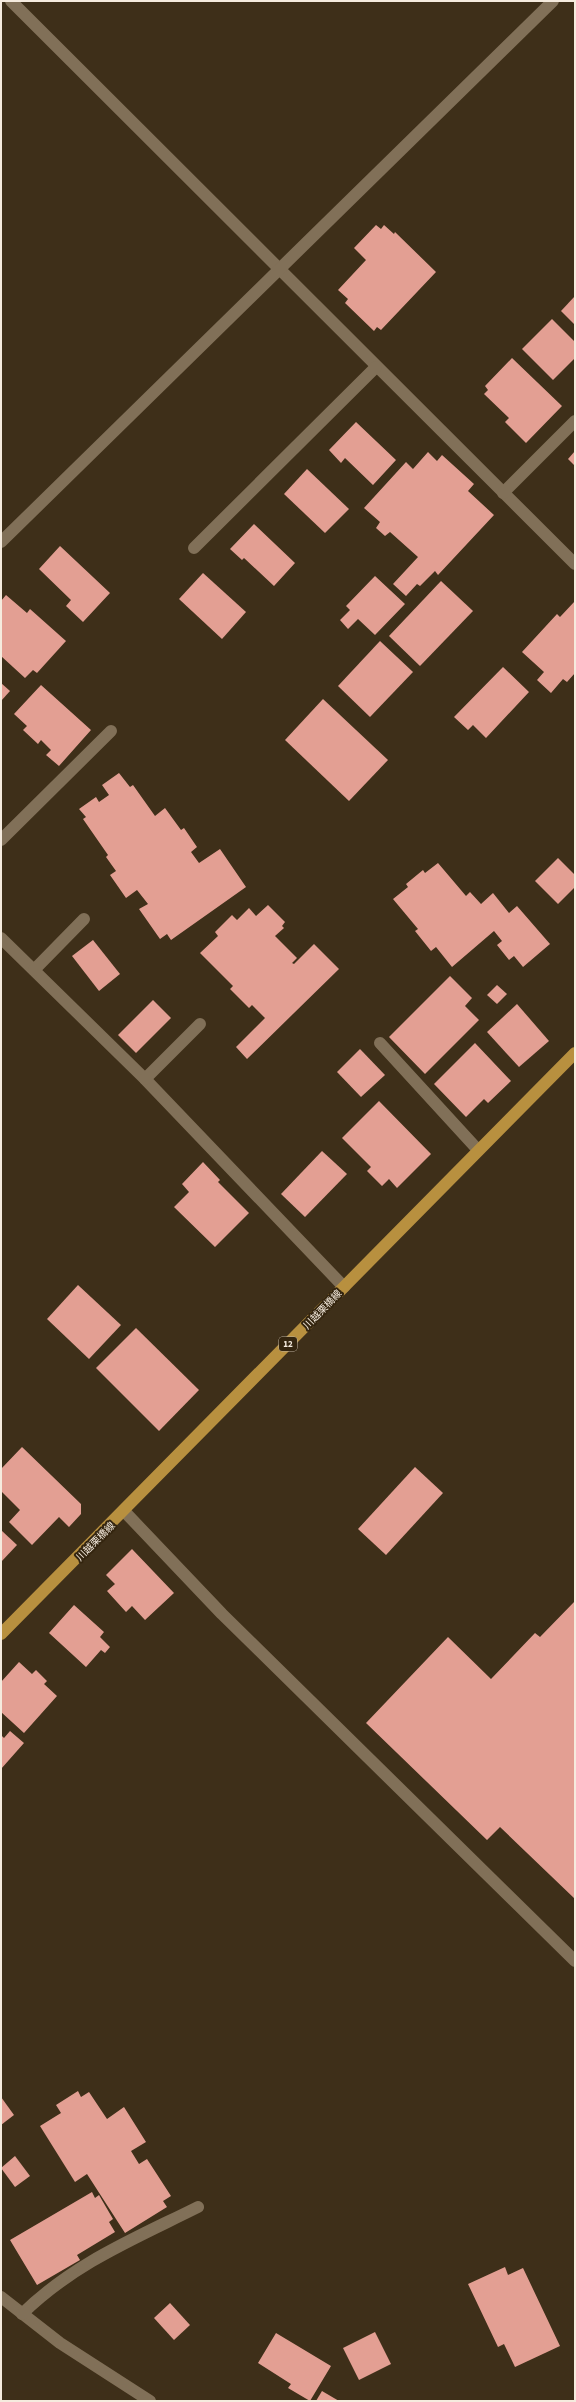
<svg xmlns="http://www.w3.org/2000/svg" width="576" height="2402" font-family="'Source Sans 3','Noto Sans JP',sans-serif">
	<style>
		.building { fill: #e39f93 }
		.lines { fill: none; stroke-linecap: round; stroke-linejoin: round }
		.minor { stroke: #817058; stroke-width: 12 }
		.major { stroke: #b8903f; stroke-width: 12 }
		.labels { text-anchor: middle; stroke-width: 4; stroke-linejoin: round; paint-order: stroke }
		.shield { fill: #34250f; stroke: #bbb0a0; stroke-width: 1 }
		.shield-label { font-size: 9px; font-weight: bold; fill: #f5ebde }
		.street-label { font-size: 10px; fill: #f5ebde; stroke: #34250f }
	</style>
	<rect width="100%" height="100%" fill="#3e2f19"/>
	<!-- building -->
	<g class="building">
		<polygon points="376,225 381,229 384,225 394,234 395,232 436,272 381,330 377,327 374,331 345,303 348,299 338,290 366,260 354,248"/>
		<polygon points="575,296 575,325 561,311"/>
		<polygon points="552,319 575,342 575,358 553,380 522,349"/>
		<polygon points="512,358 562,406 526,443 505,422 509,418 484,394 488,390 485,386"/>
		<polygon points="356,422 396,460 373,485 345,458 341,463 329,450"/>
		<polygon points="575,451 575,466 568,459"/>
		<polygon points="428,452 437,461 442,455 474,484 468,491 494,515 438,575 435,571 420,586 417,584 406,596 393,584 418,557 390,532 385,536 376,528 380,522 364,508 406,462 413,469"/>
		<polygon points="307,469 349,509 325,533 284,494"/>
		<polygon points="254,524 295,563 274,586 244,558 242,560 230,549"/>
		<polygon points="60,546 110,593 83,622 66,606 71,600 39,569"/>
		<polygon points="203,573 246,612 222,639 179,599"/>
		<polygon points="375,576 405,604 375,635 358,619 348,629 340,620 350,610 346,606"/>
		<polygon points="441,581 473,611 420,666 389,636"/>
		<polygon points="6,595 27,613 30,609 66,641 37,673 33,670 25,678 1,656 1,601"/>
		<polygon points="575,601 575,673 567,682 563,679 551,693 537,680 544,672 522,652 557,614 560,617"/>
		<polygon points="380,641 413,672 370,717 338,686"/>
		<polygon points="503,667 529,692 486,738 473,725 468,730 454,717"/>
		<polygon points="1,683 10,691 1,701"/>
		<polygon points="41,685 91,730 59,766 46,755 51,750 41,740 38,744 23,730 27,726 14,714"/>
		<polygon points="323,699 388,760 349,801 285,740"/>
		<polygon points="119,773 130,787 133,785 155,816 165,808 181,830 184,828 197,847 191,852 199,863 220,849 246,887 171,940 167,934 160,939 139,909 148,904 137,890 126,898 110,875 116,871 106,857 108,855 83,819 86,817 79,809 96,797 99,802 109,795 102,785"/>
		<polygon points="558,858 575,875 575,887 558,904 535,881"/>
		<polygon points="438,863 466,896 470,892 481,904 493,893 509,913 517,906 550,944 523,967 514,956 509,960 497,945 502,941 494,931 452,967 436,947 431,951 415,931 418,929 393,899 408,887 406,884 423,870 425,873"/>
		<polygon points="268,905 285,922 282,926 284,928 275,936 297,958 292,963 294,964 314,944 339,969 247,1059 236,1047 265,1018 252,1005 249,1008 230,989 233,986 200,953 218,936 215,932 232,915 237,920 249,908 256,916"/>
		<polygon points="93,940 120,974 99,991 72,956"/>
		<polygon points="450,976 472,998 465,1006 479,1020 425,1074 389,1037"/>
		<polygon points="497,985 507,994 497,1004 487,995"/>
		<polygon points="153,1000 171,1018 136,1053 118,1035"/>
		<polygon points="517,1004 549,1041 519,1067 487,1032"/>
		<polygon points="475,1043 511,1081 488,1103 484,1099 466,1117 434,1084"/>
		<polygon points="360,1049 385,1075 361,1097 337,1072"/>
		<polygon points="379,1101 431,1154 397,1188 389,1179 382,1186 367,1171 371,1167 342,1138"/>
		<polygon points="322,1151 347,1174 305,1217 281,1194"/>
		<polygon points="203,1162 220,1180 218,1182 249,1213 215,1247 174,1207 189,1192 182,1184"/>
		<polygon points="78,1285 121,1325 89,1359 47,1319"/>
		<polygon points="136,1328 199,1390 159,1431 96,1368"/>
		<polygon points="22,1447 81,1504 81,1514 69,1527 59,1517 32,1545 9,1522 20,1510 1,1491 1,1469"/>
		<polygon points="415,1467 443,1493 386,1555 358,1529"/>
		<polygon points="1,1530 17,1545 1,1562"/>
		<polygon points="132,1549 174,1593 145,1620 132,1606 126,1612 107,1591 115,1584 106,1575"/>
		<polygon points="575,1601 575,1899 500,1827 487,1840 366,1723 448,1637 491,1679 535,1633 540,1637"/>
		<polygon points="74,1605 104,1632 100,1637 110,1647 105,1653 101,1650 86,1667 49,1633"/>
		<polygon points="19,1662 32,1674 36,1670 47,1681 44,1684 57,1696 24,1733 1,1712 1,1682"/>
		<polygon points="10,1731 24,1743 1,1769 1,1735 4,1738"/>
		<polygon points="78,2091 81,2097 89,2092 107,2119 124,2107 146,2142 131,2151 139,2164 147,2159 171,2196 163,2201 167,2207 125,2233 87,2174 75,2182 40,2126 61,2113 56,2105"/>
		<polygon points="1,2097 14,2115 1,2125"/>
		<polygon points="15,2156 30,2176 15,2187 1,2168"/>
		<polygon points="92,2192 95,2198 99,2195 113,2219 109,2222 115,2232 77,2255 80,2260 37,2285 10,2240"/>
		<polygon points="505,2267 508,2275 523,2268 560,2346 515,2367 504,2344 498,2347 468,2284"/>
		<polygon points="170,2303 190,2325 174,2340 154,2318"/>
		<polygon points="375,2332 391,2364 359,2380 343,2348"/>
		<polygon points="276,2333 331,2366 310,2401 288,2388 291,2384 258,2363"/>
		<polygon points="322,2391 339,2401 316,2401"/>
	</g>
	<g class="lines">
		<!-- minor -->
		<g class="minor">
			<polyline points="11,1 575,564"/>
			<polyline points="503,493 575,421"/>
			<polyline points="1,542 553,1"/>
			<polyline points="194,548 376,367"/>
			<polyline points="1,840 111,731"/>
			<polyline points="1,938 145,1079 344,1287"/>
			<polyline points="34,970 84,919"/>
			<polyline points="380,1043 478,1150"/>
			<polyline points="145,1079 200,1024"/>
			<polyline points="124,1511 222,1614 575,1961"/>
			<polyline points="1,2297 60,2343 150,2401"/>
			<path d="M22 2314C74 2263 134 2239 198 2207"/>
		</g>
		<!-- major -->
		<polyline class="major" points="1,1634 575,1053"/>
	</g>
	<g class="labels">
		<!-- shield labels -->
		<rect class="shield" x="279" y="1337" width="18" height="14" rx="3"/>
		<g class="shield-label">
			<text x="288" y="1347">12</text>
		</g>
		<!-- street labels -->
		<g class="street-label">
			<text transform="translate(322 1309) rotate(-46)" y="4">川越栗橋線</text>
			<text transform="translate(95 1541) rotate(-45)" y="4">川越栗橋線</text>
		</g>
	</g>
	<!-- border -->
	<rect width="576" height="2402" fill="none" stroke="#f5ebde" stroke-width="4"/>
</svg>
